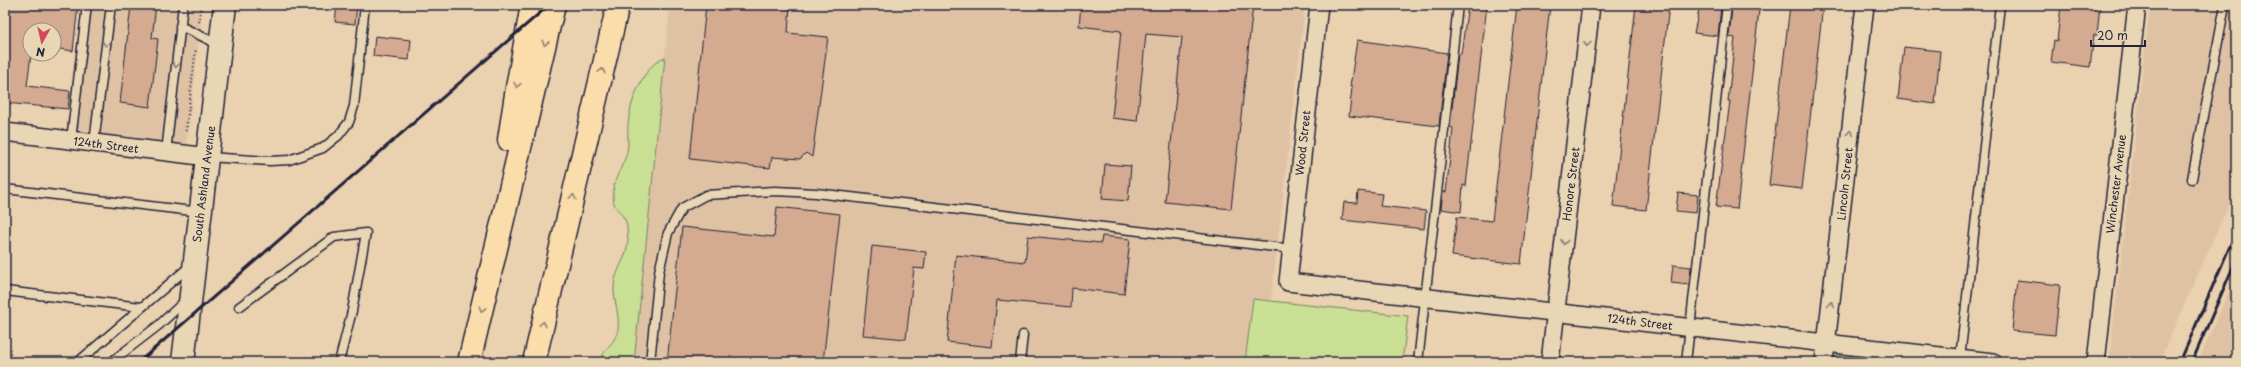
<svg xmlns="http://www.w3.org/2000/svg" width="2241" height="367" font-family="'Playpen Sans',sans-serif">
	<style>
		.built { fill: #dfc2a4 }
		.green { fill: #c9df94; stroke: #768068 }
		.building { fill: #d4aa90; stroke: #22223b }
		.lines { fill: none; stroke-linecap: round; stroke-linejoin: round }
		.service-casing { stroke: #22223b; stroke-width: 11 }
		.minor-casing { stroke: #22223b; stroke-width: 20 }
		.secondary-casing { stroke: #22223b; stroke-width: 25 }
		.motorway-casing { stroke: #22223b; stroke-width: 25 }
		.path { stroke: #22223b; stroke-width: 2.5; stroke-dasharray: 1 3; stroke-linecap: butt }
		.service { stroke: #e9d6b4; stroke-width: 8 }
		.minor { stroke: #e9d6b4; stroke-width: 17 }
		.secondary { stroke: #e9d6b4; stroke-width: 22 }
		.motorway { stroke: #fbddab; stroke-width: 22 }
		.rail { stroke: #22223b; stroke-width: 3 }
		.oneway { stroke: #8e8073 }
		.oneway2 { stroke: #867c78 }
		.labels { text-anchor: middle; stroke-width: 4; stroke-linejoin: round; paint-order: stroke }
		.street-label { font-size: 11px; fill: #22223b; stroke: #e9d6b4 }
	</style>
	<rect width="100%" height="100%" fill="#ead1af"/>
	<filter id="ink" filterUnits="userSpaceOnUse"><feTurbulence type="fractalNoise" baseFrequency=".025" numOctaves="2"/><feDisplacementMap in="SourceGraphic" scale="8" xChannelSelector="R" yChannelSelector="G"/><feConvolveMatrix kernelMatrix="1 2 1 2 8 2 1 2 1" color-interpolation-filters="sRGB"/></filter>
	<g filter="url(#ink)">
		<!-- built -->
		<g class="built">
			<polygon points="84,5 203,5 185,156 68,143"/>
			<polygon points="670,5 1305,5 1271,301 1253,299 1245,362 634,362"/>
			<polygon points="2150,5 2236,5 2236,188 2159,362 2109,362"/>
			<polygon points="2236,275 2236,362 2198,362"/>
		</g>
		<!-- green -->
		<g class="green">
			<path d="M665 57 634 362H599C603 350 617 341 618 329 620 314 613 300 614 286 615 270 628 257 628 240 627 235 628 227 626 222 621 210 613 210 613 196 612 180 623 167 627 153 629 143 627 135 628 126 629 104 643 65 665 57Z"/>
			<polygon points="1253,299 1408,316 1402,362 1245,362"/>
			<polygon points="1836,355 1894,362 1835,362"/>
		</g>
		<!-- building -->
		<g class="building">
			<polygon points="5,5 78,5 73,51 54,48 54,30 30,30 31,54 27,86 70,91 68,109 5,103"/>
			<polygon points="131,5 156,5 152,38 158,39 150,107 120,103"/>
			<polygon points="337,5 357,5 355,24 335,22"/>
			<polygon points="706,5 790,5 788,33 828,37 812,157 806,153 800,159 772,157 770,168 690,159"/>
			<polygon points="1081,5 1253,5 1231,209 1165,202 1182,37 1146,34 1137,121 1112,118 1121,31 1079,26"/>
			<polygon points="1468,5 1487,5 1466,186 1463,185 1461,212 1441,209 1443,191 1446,192 1450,158 1453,128 1450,127 1458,54 1461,54"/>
			<polygon points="1517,5 1550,5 1521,264 1452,256 1457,217 1492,221"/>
			<polygon points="1636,5 1669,5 1646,210 1613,206"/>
			<polygon points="1700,5 1721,6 1718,36 1694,33"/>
			<polygon points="1790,5 1823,5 1802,189 1769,185"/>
			<polygon points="2061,5 2100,5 2097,35 2094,35 2090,67 2051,62 2054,40 2057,41"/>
			<polygon points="1732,7 1759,10 1737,209 1716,207 1730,101 1728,101 1735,38 1729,37"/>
			<polygon points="375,36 411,40 409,60 373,56"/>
			<polygon points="1357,40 1447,53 1439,126 1349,116 1352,87 1350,87"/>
			<polygon points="1904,47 1940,51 1935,104 1898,99"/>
			<polygon points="1105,164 1131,166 1128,201 1102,199"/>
			<polygon points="1358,191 1382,194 1380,206 1426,211 1424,229 1342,220 1344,202 1357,203"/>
			<polygon points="1678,193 1698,195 1696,213 1676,211"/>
			<polygon points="777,207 840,214 823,362 667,362 682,227 774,237"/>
			<polygon points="1028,236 1101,243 1102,236 1130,239 1124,294 1072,288 1071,307 997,300 992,347 947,342 956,255 1025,262"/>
			<polygon points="872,246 926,252 924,269 914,268 906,339 863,335"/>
			<polygon points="1673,265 1691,267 1689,285 1671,283"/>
			<polygon points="2017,280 2060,285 2055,335 2012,331"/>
		</g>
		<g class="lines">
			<!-- service casing -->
			<g class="service-casing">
				<g id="service">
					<polyline points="180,26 220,45"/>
					<polyline points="71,140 87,5"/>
					<polyline points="94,143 111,5"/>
					<polyline points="166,152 183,5"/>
					<polyline points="208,157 270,161 289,160 323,148 338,136 349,122 354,106 365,5"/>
					<polyline points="2192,179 2225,5"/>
					<polyline points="5,189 201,212"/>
					<polyline points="5,291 141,307"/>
					<polyline points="239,307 334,237 366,233 352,311 339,362"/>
					<polyline points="1960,358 2000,5"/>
					<polyline points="78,362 190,266"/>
					<polyline points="111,362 159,325 186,300"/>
					<polyline points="650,362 659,272 668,233 682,208 706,195 775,191 816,193 1292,249"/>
					<polyline points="1020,362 1023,335"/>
					<polyline points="1418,362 1458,5"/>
					<polyline points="1686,362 1727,5"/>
				</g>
			</g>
			<!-- minor casing -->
			<g class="minor-casing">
				<g id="minor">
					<polyline points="1319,5 1288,282 1993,362"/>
					<polyline points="5,132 208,157"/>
					<polyline points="1550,362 1591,5"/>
					<polyline points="1824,362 1865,5"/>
					<polyline points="2096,362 2137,5"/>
				</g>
			</g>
			<!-- secondary casing -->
			<g class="secondary-casing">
				<polyline id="secondary" points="183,362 225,5"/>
			</g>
			<!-- motorway casing -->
			<g class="motorway-casing">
				<g id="motorway">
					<polyline points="509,140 517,88 532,5"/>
					<polyline points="469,362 554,5"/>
					<polyline points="534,362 618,5"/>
				</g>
			</g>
			<!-- path -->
			<g class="path">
				<polyline points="199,22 201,5"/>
				<polyline points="186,131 196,48"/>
			</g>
			<!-- service -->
			<use href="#service" class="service"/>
			<!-- minor -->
			<use href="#minor" class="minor"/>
			<!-- secondary -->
			<use href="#secondary" class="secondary"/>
			<!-- motorway -->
			<use href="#motorway" class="motorway"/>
			<!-- rail -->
			<g class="rail">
				<polyline points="139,362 549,5"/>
				<polyline points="2180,362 2236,232"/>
				<polyline points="2192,362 2236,260"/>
			</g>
		</g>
		<!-- one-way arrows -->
		<defs><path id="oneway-chevron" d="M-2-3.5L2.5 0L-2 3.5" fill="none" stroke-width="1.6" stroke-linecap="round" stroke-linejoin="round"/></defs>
		<g class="oneway">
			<use href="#oneway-chevron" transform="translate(545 43) rotate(103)"/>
			<use href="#oneway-chevron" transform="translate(602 71) rotate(-77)"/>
			<use href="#oneway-chevron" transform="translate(517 85) rotate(100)"/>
			<use href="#oneway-chevron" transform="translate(573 197) rotate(-77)"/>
			<use href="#oneway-chevron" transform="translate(482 309) rotate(104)"/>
			<use href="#oneway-chevron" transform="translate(543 324) rotate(-77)"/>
		</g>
		<g class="oneway2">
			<use href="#oneway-chevron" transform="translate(106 44) rotate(97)"/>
			<use href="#oneway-chevron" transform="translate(1587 44) rotate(97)"/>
			<use href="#oneway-chevron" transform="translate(176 65) rotate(97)"/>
			<use href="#oneway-chevron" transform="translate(1850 133) rotate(-84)"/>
			<use href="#oneway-chevron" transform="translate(1564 242) rotate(97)"/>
			<use href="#oneway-chevron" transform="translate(1831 304) rotate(-84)"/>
		</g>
	</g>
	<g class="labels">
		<!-- street labels -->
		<g class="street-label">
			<text transform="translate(1303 143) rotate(-84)" y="4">Wood Street</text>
			<text transform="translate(106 145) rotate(7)" y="4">124th Street</text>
			<text transform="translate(204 184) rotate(-83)" y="4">South Ashland Avenue</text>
			<text transform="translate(1571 184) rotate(-83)" y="4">Honore Street</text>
			<text transform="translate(1845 184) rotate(-84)" y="4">Lincoln Street</text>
			<text transform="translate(2116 184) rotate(-83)" y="4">Winchester Avenue</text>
			<text transform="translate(1640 322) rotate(7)" y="4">124th Street</text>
		</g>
	</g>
	<!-- margin -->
	<rect width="2241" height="367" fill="none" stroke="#e9d6b4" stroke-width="20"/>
	<rect x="10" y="10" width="2221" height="347" fill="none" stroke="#22223b" stroke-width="1.5" filter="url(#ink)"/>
	<!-- north arrow -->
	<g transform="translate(42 42) rotate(188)"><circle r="19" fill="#e9d6b4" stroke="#998e84"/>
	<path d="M0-3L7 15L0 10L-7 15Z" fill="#d1495b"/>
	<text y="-6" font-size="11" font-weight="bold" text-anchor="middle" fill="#22223b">N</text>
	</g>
	<!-- scale -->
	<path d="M2091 40v6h54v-6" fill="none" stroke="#22223b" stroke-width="2"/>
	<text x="2097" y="40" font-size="12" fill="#22223b" stroke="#e9d6b4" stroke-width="3" paint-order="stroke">20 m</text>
</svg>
